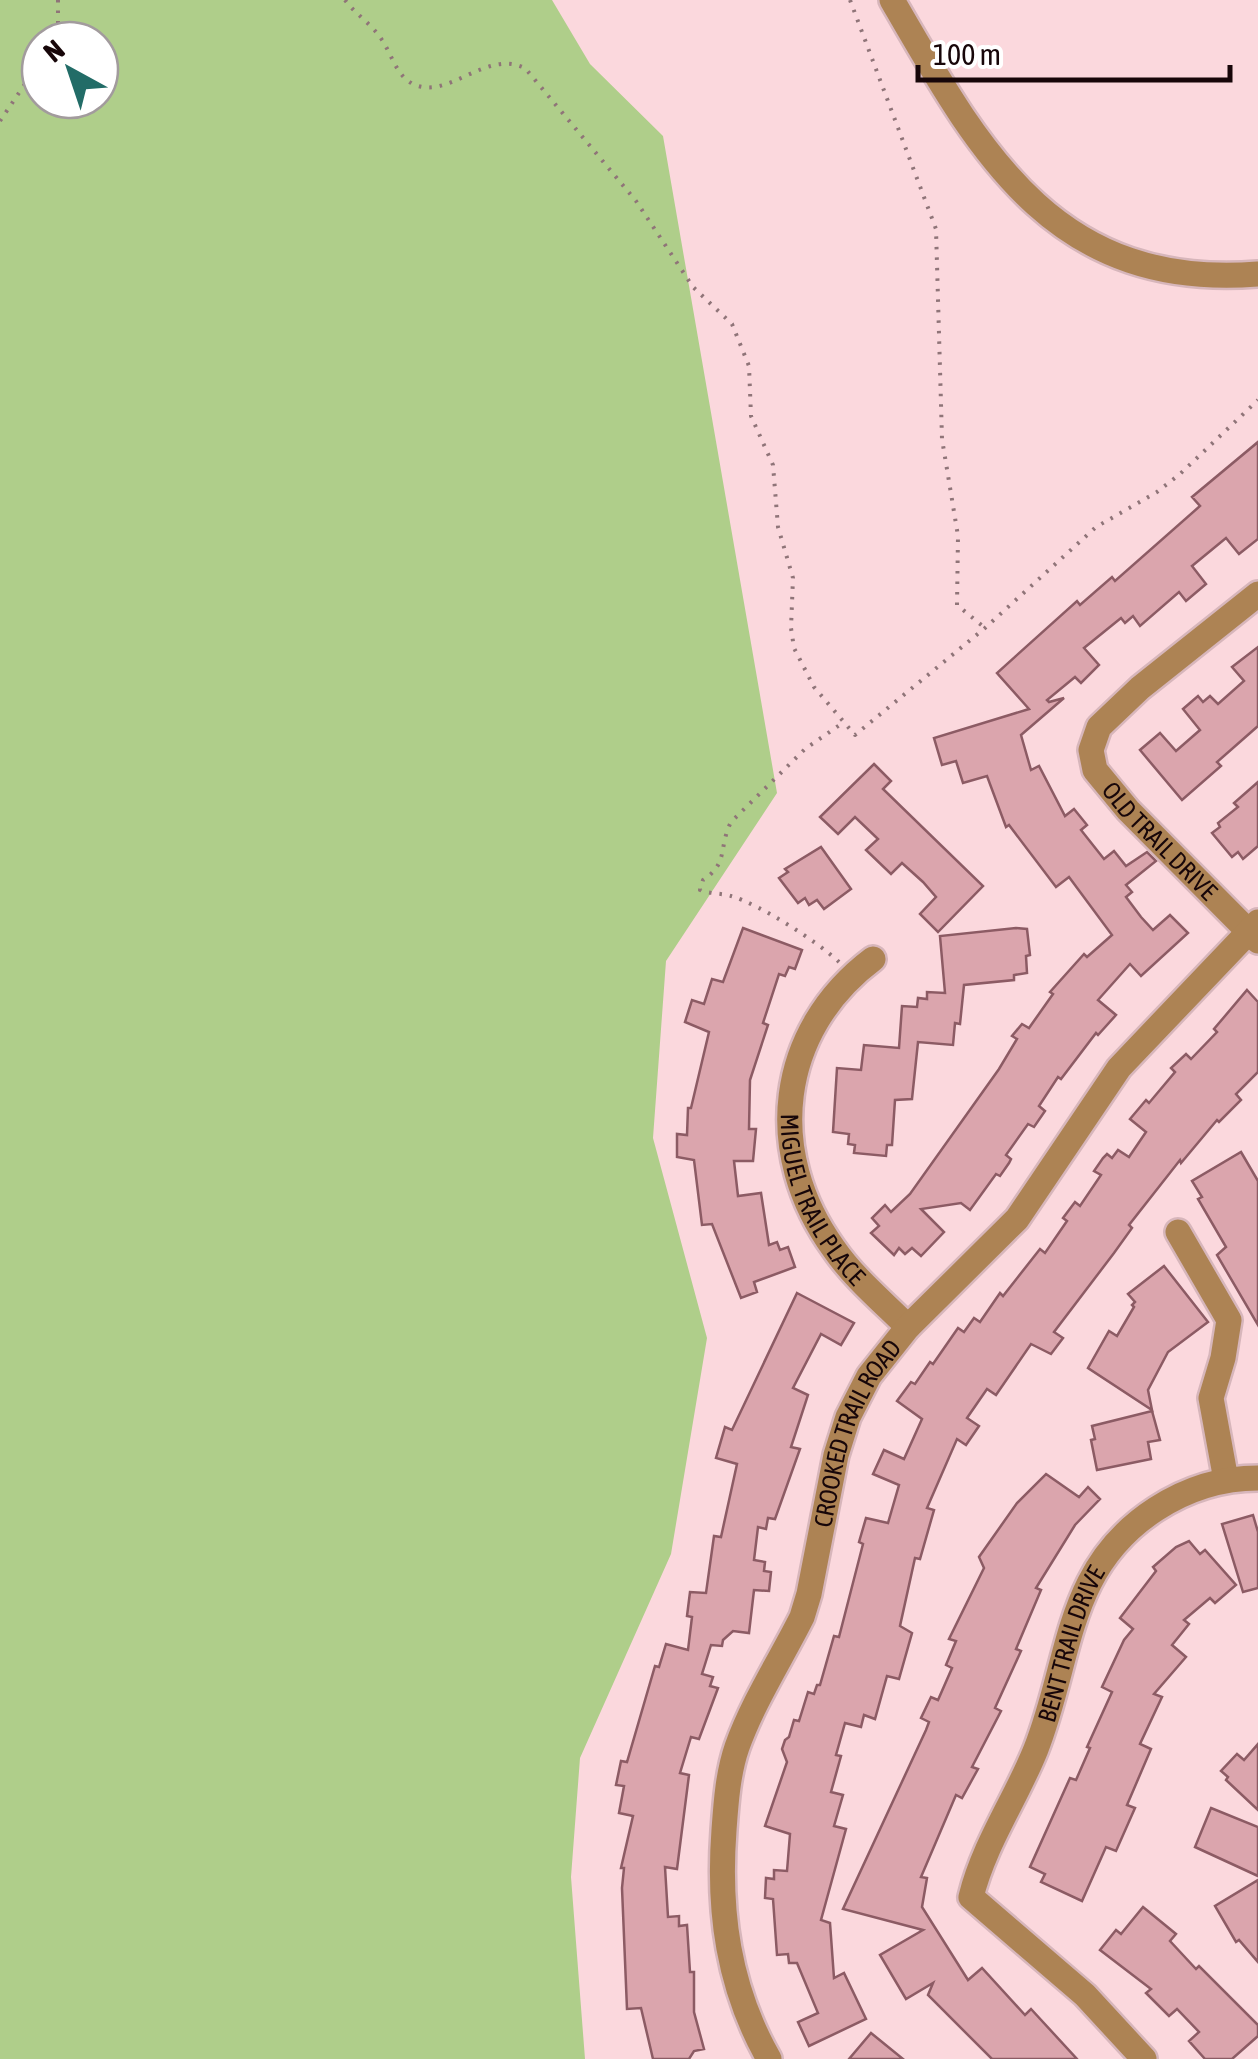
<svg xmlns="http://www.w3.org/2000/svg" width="1258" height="2059" font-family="'Asap Condensed',sans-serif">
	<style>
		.green { fill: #afce8a; fill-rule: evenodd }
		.building { fill: #dba5ad; stroke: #8c5b64; stroke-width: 2.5 }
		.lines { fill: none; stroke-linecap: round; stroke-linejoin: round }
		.minor-casing { stroke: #d7b6bb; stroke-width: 30 }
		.path { stroke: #8f7478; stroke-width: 4; stroke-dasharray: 2.5 8; stroke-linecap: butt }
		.minor { stroke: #ad8354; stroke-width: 25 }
		.labels { text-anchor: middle; stroke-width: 8; stroke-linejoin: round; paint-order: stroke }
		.street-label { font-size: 25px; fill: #170609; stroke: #fff }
	</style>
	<rect width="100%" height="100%" fill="#fbd8dd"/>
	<!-- green -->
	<path class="green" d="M0 0H552L590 64 663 136 777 793 666 961 653 1138 707 1338 671 1554 580 1758 571 1877 585 2059H0ZM40 40H100V100H40Z"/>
	<!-- building -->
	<g class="building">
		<polygon points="1258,442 1258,539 1239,554 1226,538 1192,566 1206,584 1186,601 1179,592 1140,626 1133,616 1125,623 1121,618 1084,648 1099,665 1081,683 1075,677 1047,700 1049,702 1064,698 1021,735 1031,770 1039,766 1065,816 1074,809 1087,825 1081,830 1104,859 1114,851 1126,866 1147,852 1156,861 1126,885 1132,892 1126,897 1141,917 1153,930 1170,915 1188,933 1141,976 1130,964 1098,1000 1116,1015 1098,1035 1096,1033 1061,1079 1058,1077 1039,1106 1045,1111 1034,1127 1028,1124 1006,1155 1011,1159 1009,1163 1000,1176 996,1174 970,1210 961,1203 921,1209 944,1232 921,1256 912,1248 905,1254 899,1248 894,1255 871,1233 879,1226 872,1218 885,1205 891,1212 910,1194 999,1069 1017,1039 1012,1036 1022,1024 1029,1028 1053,994 1050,992 1084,954 1087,957 1112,935 1069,877 1056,887 1009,825 1006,827 987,776 963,783 956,761 942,765 934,738 1029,709 997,673 1077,601 1080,605 1112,577 1115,581 1200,506 1192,497"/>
		<polygon points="1258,647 1258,726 1217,762 1221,766 1182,800 1140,750 1160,733 1176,751 1200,730 1183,709 1198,696 1203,702 1210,696 1218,704 1244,681 1232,667"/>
		<polygon points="874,764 891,781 883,789 983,886 938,932 920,914 936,897 923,882 902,863 891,874 866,850 878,839 855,817 838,834 820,817"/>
		<polygon points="1258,782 1258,846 1243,859 1238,852 1232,857 1212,833 1220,827 1218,823 1238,807 1234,803"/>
		<polygon points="821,847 851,889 824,909 817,900 809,905 805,898 798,903 779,878 788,872 785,869"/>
		<polygon points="743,928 802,950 795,969 789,967 785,976 779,974 763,1023 768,1025 750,1080 749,1129 756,1129 753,1161 734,1161 738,1196 761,1193 769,1245 777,1242 780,1250 788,1247 795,1267 754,1282 757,1292 741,1298 712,1224 702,1225 694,1160 677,1157 677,1134 687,1135 688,1108 691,1108 709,1032 685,1022 692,1000 704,1004 712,979 723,982"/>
		<polygon points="1016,928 1027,929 1030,955 1026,956 1027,973 1014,975 1014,980 964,985 960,1024 955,1023 953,1045 918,1042 912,1099 895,1100 892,1145 887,1145 886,1156 854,1153 855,1145 848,1144 849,1134 833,1132 837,1068 861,1070 864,1045 899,1048 902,1006 917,1007 918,998 927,999 927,992 945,993 940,936"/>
		<polygon points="1247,990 1258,1002 1258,1072 1236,1094 1241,1100 1219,1122 1217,1120 1181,1163 1180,1160 1129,1225 1132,1228 1114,1253 1054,1332 1063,1338 1051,1354 1031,1344 996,1395 987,1389 967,1418 979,1426 966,1445 957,1439 927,1508 934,1510 920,1559 915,1558 900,1626 912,1633 899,1679 887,1676 875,1719 864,1715 861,1727 845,1723 836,1755 841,1756 831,1792 843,1795 834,1826 846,1829 821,1920 830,1923 834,1978 844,1973 866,2019 809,2046 798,2022 818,2013 797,1963 789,1963 788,1954 777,1955 773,1899 765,1898 766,1878 774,1879 774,1870 787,1871 790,1834 765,1826 787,1762 782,1749 785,1740 789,1737 794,1720 799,1721 808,1692 814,1694 817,1685 820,1685 834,1636 839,1637 863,1544 859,1542 866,1518 888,1523 899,1485 873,1474 884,1450 904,1459 922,1419 897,1401 911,1382 915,1384 930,1362 933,1364 958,1328 964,1332 974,1318 980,1322 1000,1293 1003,1296 1040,1249 1045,1253 1067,1221 1063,1218 1075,1202 1080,1206 1101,1175 1094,1171 1103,1158 1107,1154 1112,1158 1118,1150 1129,1157 1146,1132 1130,1119 1146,1100 1149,1103 1175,1072 1171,1068 1186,1054 1191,1059 1217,1032 1214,1029"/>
		<polygon points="1241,1152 1258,1181 1258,1325 1217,1255 1226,1247 1198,1199 1202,1197 1192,1181"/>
		<polygon points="1164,1266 1208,1322 1168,1352 1148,1390 1152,1410 1088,1368 1109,1331 1117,1336 1134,1307 1132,1305 1135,1302 1128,1294"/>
		<polygon points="797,1293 854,1323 841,1345 821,1334 793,1388 808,1395 791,1447 800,1449 775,1519 768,1518 766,1529 758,1527 754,1560 765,1562 764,1571 771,1572 769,1591 754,1590 749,1633 733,1631 723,1640 722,1646 711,1645 702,1674 713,1677 710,1686 718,1688 699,1739 691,1737 680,1773 689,1775 677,1869 665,1867 668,1917 679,1916 679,1926 687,1925 690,1972 694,1972 694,2012 704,2049 694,2051 689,2059 653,2059 641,2008 627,2009 622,1888 624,1868 621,1868 633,1816 619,1813 624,1786 616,1785 621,1761 627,1762 655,1666 659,1667 666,1644 688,1650 692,1617 687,1616 690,1592 706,1593 714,1536 721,1537 737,1464 716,1458 725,1427 732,1430"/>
		<polygon points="1152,1411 1160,1440 1148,1442 1151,1459 1097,1470 1091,1440 1095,1439 1092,1426"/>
		<polygon points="1046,1474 1079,1497 1088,1487 1100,1499 1075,1525 1036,1588 1041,1590 1016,1649 1021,1651 995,1708 1001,1711 972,1767 978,1769 962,1798 956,1795 921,1877 927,1878 922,1907 968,1980 982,1968 1025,2015 1031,2009 1077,2059 992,2059 928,1995 933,1983 906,1999 880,1955 923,1930 843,1909 926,1730 929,1722 921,1718 931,1697 938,1700 952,1668 946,1665 956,1641 949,1639 984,1568 979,1557 1017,1503"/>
		<polygon points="1253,1515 1258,1532 1258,1588 1243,1592 1222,1524"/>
		<polygon points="1189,1541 1200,1554 1205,1550 1236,1585 1215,1603 1210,1598 1184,1620 1189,1624 1172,1645 1186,1657 1154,1694 1162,1697 1140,1744 1151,1749 1127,1805 1135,1808 1116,1851 1106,1847 1082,1901 1041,1882 1045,1874 1030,1867 1070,1778 1076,1780 1090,1748 1087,1747 1112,1692 1102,1687 1124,1640 1133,1629 1120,1618 1156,1571 1153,1567 1176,1547"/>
		<polygon points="1258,1744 1258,1810 1226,1780 1228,1777 1221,1771 1237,1754 1244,1760"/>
		<polygon points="1211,1808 1258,1827 1258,1876 1195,1847"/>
		<polygon points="1258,1880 1258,1962 1239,1940 1236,1942 1215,1906"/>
		<polygon points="1143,1907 1176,1934 1170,1941 1196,1969 1199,1966 1258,2025 1258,2036 1232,2059 1205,2059 1189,2041 1199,2032 1177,2009 1169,2016 1146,1993 1151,1989 1100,1950 1116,1930 1121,1934"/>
		<polygon points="871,2033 903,2059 849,2059"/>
	</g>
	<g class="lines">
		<!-- minor casing -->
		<g class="minor-casing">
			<g id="minor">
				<path d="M892 0C981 154 1055 290 1258 274"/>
				<path id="s1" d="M1258 594 1140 688 1099 727 1091 750 1095 770 1128 810 1258 941"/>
				<path id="s2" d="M873 959C777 1031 764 1153 834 1249 854 1278 883 1302 908 1327"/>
				<polyline points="1178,1232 1229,1320 1223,1358 1211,1398 1226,1480"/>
				<path id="s3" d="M769 2059C728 1987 718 1911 724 1830 726 1802 728 1773 737 1747 753 1702 781 1659 802 1617L809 1594 836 1455 848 1417 869 1376 908 1327 1017 1219 1119 1068 1258 922"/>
				<path id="s4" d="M1144 2059 1085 1995 971 1897C984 1844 1016 1799 1036 1749 1072 1657 1065 1568 1156 1509 1187 1489 1221 1478 1258 1478"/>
			</g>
		</g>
		<!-- path -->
		<g class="path">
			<polyline points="58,0 58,40"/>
			<path d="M345 0C356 15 372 24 382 40 392 55 396 75 413 84 448 101 485 49 525 68L636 201 693 287 732 324 749 366 751 416 773 465 778 527 793 578 791 628 794 648 814 687 855 735 985 628 1096 527 1157 492 1180 474 1258 400"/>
			<polyline points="850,0 936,229 942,439 958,536 957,605 985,628"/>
			<polyline points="0,121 29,78 40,69"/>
			<path d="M839 962C818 942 759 904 731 896 721 893 710 894 700 890L703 880C729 863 718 848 731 822L805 749 844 722"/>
		</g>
		<!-- minor -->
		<use href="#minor" class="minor"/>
	</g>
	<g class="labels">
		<!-- street labels -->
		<g class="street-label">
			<text dy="9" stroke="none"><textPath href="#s1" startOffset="348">OLD TRAIL DRIVE</textPath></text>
			<text dy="9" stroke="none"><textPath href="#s2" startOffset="275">MIGUEL TRAIL PLACE</textPath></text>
			<text dy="9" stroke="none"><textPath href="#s3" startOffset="660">CROOKED TRAIL ROAD</textPath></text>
			<text dy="9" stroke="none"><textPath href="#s4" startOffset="510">BENT TRAIL DRIVE</textPath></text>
		</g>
	</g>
	<!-- north arrow -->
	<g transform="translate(70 70) rotate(320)"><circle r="48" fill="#ffffff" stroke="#a29b9d" stroke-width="2.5"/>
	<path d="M0-8L18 38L0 25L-18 38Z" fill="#226c67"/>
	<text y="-15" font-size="28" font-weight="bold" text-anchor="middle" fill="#170609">N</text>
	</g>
	<!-- scale -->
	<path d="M918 65v15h312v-15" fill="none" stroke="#170609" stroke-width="5"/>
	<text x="933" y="65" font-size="30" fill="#170609" stroke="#ffffff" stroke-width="8" paint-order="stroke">100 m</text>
</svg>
